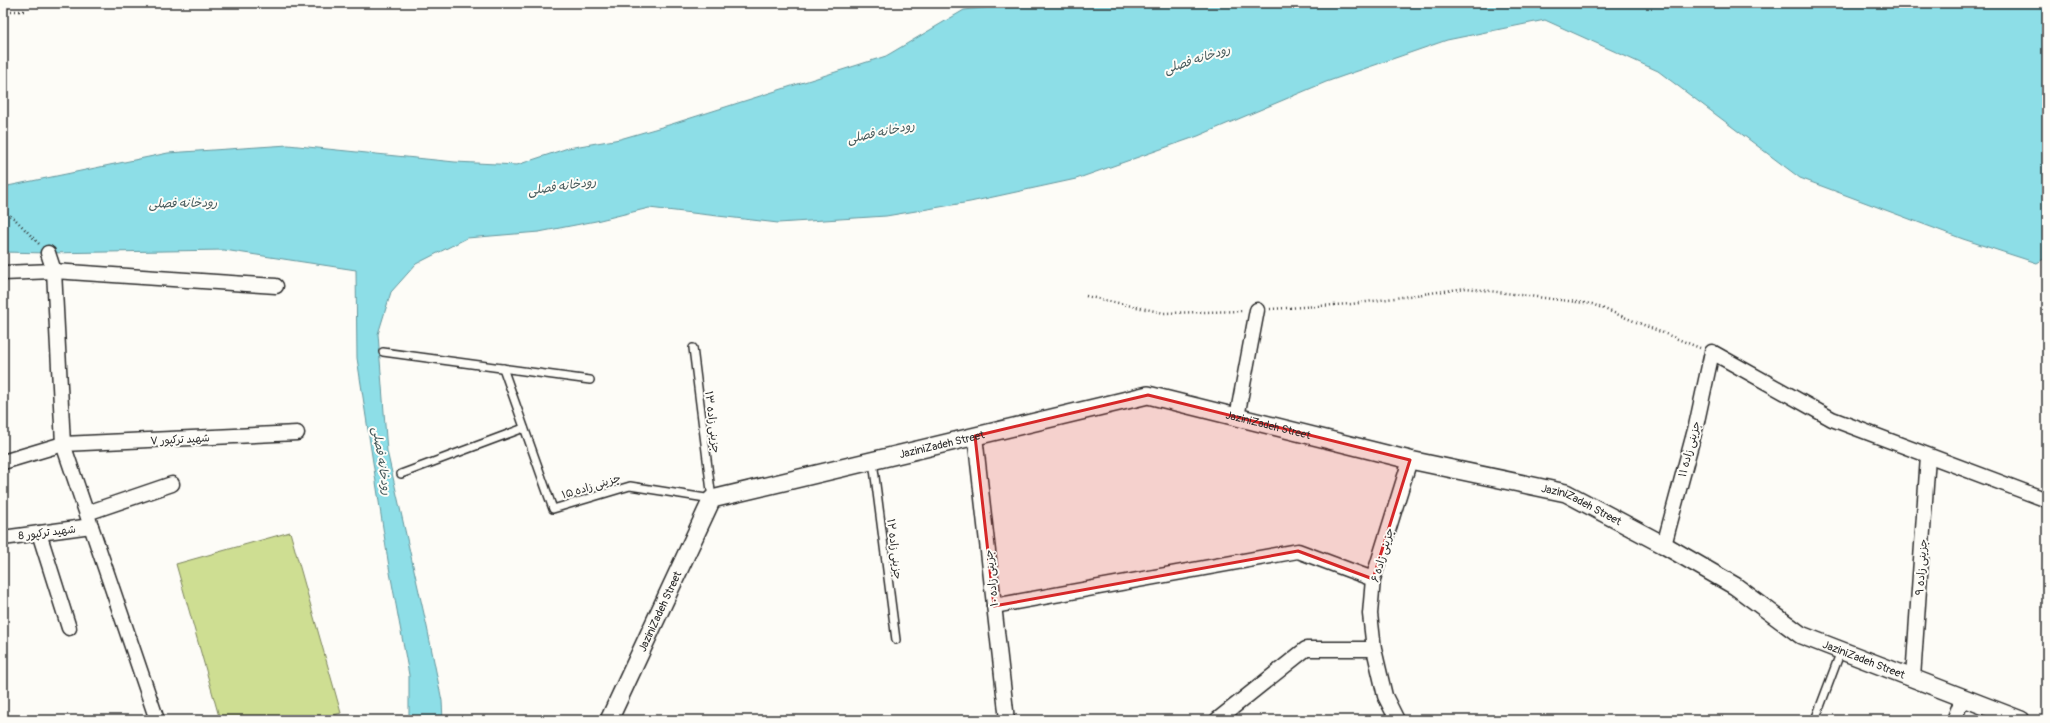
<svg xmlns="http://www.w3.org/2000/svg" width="2050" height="723" font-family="Pangolin,'Playpen Sans Arabic',sans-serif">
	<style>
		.green { fill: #cede92; stroke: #7c845e }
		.water { fill: #8ddee7; stroke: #66969c }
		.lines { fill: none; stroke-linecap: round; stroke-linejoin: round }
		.service-casing { stroke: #2b2b2b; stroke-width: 10 }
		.minor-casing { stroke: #2b2b2b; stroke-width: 17 }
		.tertiary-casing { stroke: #2b2b2b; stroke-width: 20 }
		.path { stroke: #2b2b2b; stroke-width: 2.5; stroke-dasharray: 1 3; stroke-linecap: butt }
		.service { stroke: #fdfcf7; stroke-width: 7 }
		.minor { stroke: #fdfcf7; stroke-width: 14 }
		.tertiary { stroke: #fdfcf7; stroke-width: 17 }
		.marked { fill: #d62828; fill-opacity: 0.2; stroke: #d62828; stroke-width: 3; stroke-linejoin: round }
		.labels { text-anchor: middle; stroke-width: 4; stroke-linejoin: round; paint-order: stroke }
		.street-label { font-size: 11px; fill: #2b2b2b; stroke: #fdfcf7 }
		.water-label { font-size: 12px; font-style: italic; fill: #44585a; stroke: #fdfcf7 }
	</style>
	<rect width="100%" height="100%" fill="#fdfcf7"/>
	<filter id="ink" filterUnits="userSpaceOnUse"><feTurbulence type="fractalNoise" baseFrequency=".025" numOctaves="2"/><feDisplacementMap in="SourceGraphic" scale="8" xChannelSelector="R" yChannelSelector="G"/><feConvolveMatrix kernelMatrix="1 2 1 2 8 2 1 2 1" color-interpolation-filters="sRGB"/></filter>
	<g filter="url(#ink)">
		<!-- green -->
		<polygon class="green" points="290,532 341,713 317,720 220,720 176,564"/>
		<!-- water -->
		<polygon class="water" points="1029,3 2047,3 2047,257 2037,263 1963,239 1800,178 1658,71 1545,20 1447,40 1326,82 1198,136 1076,179 970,202 886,216 778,223 649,208 596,221 539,232 467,238 416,264 391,292 378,334 387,451 427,627 442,701 443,720 409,720 409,675 389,567 357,358 356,270 224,250 48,253 3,252 3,187 168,153 288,145 455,162 517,165 568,148 620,139 672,124 886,56 964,10"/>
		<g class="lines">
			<!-- service casing -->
			<g class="service-casing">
				<g id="service">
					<polyline points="383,352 590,380"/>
					<polyline points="503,368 553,509 630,486 712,499 693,348"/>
					<polyline points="873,461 896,640"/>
					<polyline points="401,474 524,428"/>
					<polyline points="1815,720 1841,651"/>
				</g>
			</g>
			<!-- minor casing -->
			<g class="minor-casing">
				<g id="minor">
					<polyline points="48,253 54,271 63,444 157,720"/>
					<polyline points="3,273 54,271 276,286"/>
					<polyline points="1237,417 1257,310"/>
					<polyline points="975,436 1007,720"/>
					<polyline points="3,462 63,444 297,433"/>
					<polyline points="87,513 172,484"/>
					<polyline points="39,533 69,628"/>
					<polyline points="3,538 91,526"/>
					<polyline points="1664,545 1696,426 1712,352 1832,419 2047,500"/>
					<polyline points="994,606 1298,551 1373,579"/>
					<polyline points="1913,678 1928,456"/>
					<polyline points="1217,720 1306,649 1374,649"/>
					<polyline points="1397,720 1385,696 1374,649 1370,614 1373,579 1410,460"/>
					<polyline points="1954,720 1963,697"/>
				</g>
			</g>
			<!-- tertiary casing -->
			<g class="tertiary-casing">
				<g id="tertiary">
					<path id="s1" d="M609 720 712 499 1148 395 1410 460 1566 493 1664 545 1735 586 1801 635 2021 720"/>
				</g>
			</g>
			<!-- path -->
			<g class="path">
				<polyline points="3,11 25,11"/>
				<polyline points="3,211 15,219 39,244"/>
				<polyline points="1086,296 1164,313 1243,311"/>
				<polyline points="1270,309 1352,304 1466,288 1592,304 1700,348"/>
			</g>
			<!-- service -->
			<use href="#service" class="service"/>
			<!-- minor -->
			<use href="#minor" class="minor"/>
			<!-- tertiary -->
			<use href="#tertiary" class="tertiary"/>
		</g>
	</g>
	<!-- marked area -->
	<path class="marked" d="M1148 395 1410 460 1373 579 1298 551 994 606 975 436Z"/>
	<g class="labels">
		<!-- street labels -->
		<g class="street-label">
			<text transform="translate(713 422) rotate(83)" y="4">جزینی زاده ۱۳</text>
			<text dy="4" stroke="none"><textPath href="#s1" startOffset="816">JaziniZadeh Street</textPath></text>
			<text transform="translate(180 439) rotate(-3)" y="4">شهید ترکپور ۷</text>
			<text dy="4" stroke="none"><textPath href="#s1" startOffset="480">JaziniZadeh Street</textPath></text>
			<text transform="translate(1689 449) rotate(-75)" y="4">جزینی زاده ۱۱</text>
			<text transform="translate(591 486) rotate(-17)" y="4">جزینی زاده ۱۵</text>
			<text dy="4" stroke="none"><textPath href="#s1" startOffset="1140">JaziniZadeh Street</textPath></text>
			<text transform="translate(47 532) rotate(-7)" y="4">شهید ترکپور 8</text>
			<text transform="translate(895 549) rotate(83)" y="4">جزینی زاده ۱۲</text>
			<text transform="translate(1382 555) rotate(-74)" y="4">جزینی زاده ۶</text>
			<text transform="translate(1921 567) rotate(-86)" y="4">جزینی زاده ۹</text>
			<text transform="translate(991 578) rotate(-96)" y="4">جزینی زاده ۱۰</text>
			<text dy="4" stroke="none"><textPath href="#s1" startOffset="120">JaziniZadeh Street</textPath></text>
			<text dy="4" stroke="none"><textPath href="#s1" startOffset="1464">JaziniZadeh Street</textPath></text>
		</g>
		<!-- water labels -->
		<g class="water-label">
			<text transform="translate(1197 59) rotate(-18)" y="4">رودخانه فصلی</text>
			<text transform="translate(881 132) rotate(-12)" y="4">رودخانه فصلی</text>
			<text transform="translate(562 186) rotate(-8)" y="4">رودخانه فصلی</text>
			<text transform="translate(183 203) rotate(-1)" y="4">رودخانه فصلی</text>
			<text transform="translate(382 461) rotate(81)" y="4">رودخانه فصلی</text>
		</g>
	</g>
	<!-- margin -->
	<rect width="2050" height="723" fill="none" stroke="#fdfcf7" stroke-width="16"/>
	<rect x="8" y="8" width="2034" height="707" fill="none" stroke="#2b2b2b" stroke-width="1.5" filter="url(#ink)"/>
</svg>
